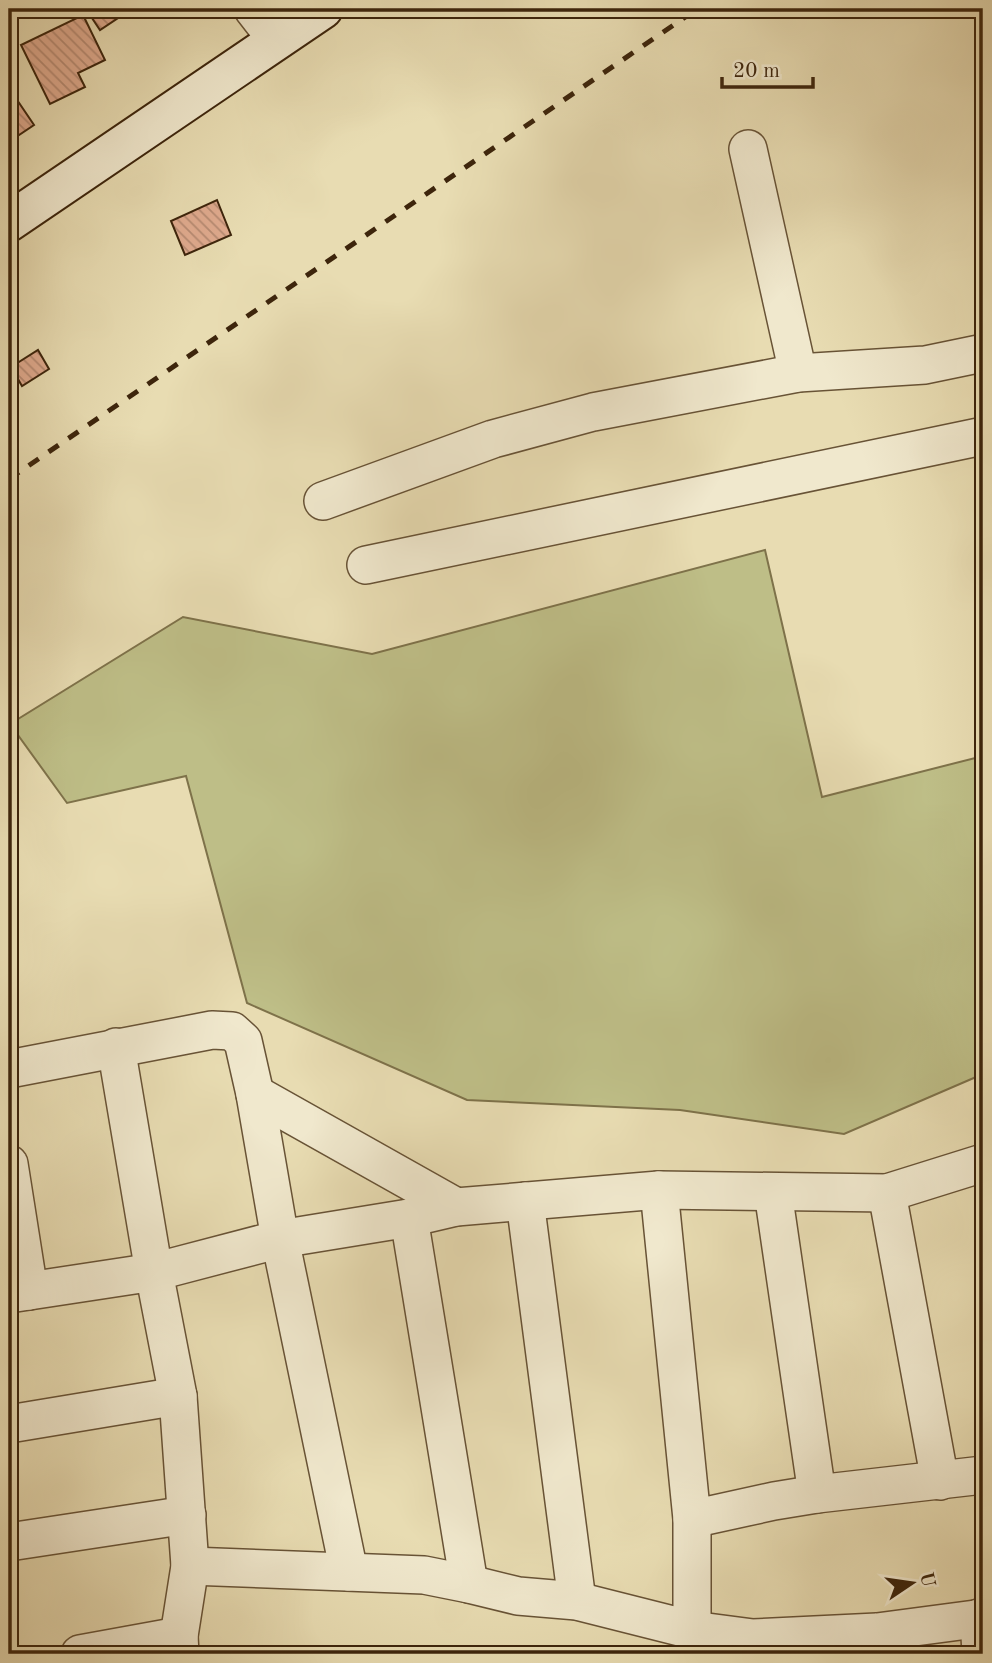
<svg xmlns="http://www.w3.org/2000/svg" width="992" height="1663" font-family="'Old Standard TT',serif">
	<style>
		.grass { fill: #bebe87; stroke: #7e724a; stroke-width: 2 }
		.building { fill: url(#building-back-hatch); stroke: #3d250c; stroke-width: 2 }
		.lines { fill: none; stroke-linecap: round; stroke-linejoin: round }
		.minor-casing { stroke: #685336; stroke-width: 40 }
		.secondary-casing { stroke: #3d250c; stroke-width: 42 }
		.minor { stroke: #f0e8cd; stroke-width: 37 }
		.secondary { stroke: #f0e8cd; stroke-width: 38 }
		.rail { stroke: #3d250c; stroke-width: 5; stroke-dasharray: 12 12; stroke-linecap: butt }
	</style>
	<defs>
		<pattern id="building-back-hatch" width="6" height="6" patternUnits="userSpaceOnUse" patternTransform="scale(1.75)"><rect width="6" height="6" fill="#dfaa8e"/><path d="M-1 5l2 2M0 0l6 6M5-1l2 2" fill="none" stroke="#b68a72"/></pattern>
	</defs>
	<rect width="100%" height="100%" fill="#e8dcb2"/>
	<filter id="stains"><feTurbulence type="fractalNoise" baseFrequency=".00286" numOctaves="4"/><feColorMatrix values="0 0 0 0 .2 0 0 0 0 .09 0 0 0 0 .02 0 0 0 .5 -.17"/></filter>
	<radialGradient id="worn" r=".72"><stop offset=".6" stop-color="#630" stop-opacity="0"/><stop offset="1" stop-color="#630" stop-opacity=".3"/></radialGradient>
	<!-- grass -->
	<polygon class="grass" points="765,550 822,797 983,756 983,1074 844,1134 680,1110 467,1100 247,1003 186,776 67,803 10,724 183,617 372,654"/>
	<!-- building -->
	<g class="building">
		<polygon points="86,9 129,9 130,10 100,30"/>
		<polygon points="83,15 105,60 78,73 85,87 50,104 21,45"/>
		<polygon points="9,88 34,125 13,139 9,132"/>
		<polygon points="217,200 231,235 185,255 171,221"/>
		<polygon points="38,350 49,369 22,386 11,367"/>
	</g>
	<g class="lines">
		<!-- minor casing -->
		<g class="minor-casing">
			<g id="minor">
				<polyline points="253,9 277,40"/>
				<polyline points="748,149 798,373"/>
				<polyline points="323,501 493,439 593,412 798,373 925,365 983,353"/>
				<polyline points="366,565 983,436"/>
				<polyline points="116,1047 154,1272 280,1239 409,1218 456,1207 659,1190 887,1193 983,1163"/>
				<polyline points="9,1069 212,1030 232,1031 243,1041 255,1094 280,1239 349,1572"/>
				<polyline points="255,1094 456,1207"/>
				<polyline points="9,1164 29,1291"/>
				<polyline points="659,1190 692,1519 774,1501 817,1494 983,1475"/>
				<polyline points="773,1192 817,1494"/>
				<polyline points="887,1193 940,1481"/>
				<polyline points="525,1201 577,1601"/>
				<polyline points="409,1218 469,1584"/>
				<polyline points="9,1294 154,1272 178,1396 190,1566 179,1636 180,1654"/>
				<polyline points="9,1424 178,1396"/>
				<polyline points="9,1542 187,1515"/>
				<polyline points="190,1566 424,1575 469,1584 518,1596 577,1601 692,1630 692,1519"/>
				<polyline points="979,1618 981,1654"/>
				<polyline points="692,1630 753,1638 877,1632 983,1618"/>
				<polyline points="80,1654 179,1636"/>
			</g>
		</g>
		<!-- secondary casing -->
		<g class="secondary-casing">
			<polyline id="secondary" points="9,222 323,9"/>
		</g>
		<!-- minor -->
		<use href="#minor" class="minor"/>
		<!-- secondary -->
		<use href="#secondary" class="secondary"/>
		<!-- rail -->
		<polyline class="rail" points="9,479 697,9"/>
	</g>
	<!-- margin -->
	<rect width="992" height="1663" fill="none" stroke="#e8dcb2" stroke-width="35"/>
	<rect x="10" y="10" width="971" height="1642" fill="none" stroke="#3d250c" stroke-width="3.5"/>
	<rect x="18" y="18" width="957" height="1628" fill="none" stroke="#3d250c" stroke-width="2"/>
	<!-- north arrow -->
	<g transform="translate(912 1583) rotate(77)" stroke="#f0e8cd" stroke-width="5" paint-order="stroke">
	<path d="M0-5L12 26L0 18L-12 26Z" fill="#3d250c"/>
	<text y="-10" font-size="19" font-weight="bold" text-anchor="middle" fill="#3d250c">U</text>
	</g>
	<!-- scale -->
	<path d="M722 77v10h91v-10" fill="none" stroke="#3d250c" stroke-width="3.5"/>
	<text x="733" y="77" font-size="21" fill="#3d250c" stroke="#f0e8cd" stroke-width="5" paint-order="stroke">20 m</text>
	<rect width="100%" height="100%" filter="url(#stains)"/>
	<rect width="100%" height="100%" fill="url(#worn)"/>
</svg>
